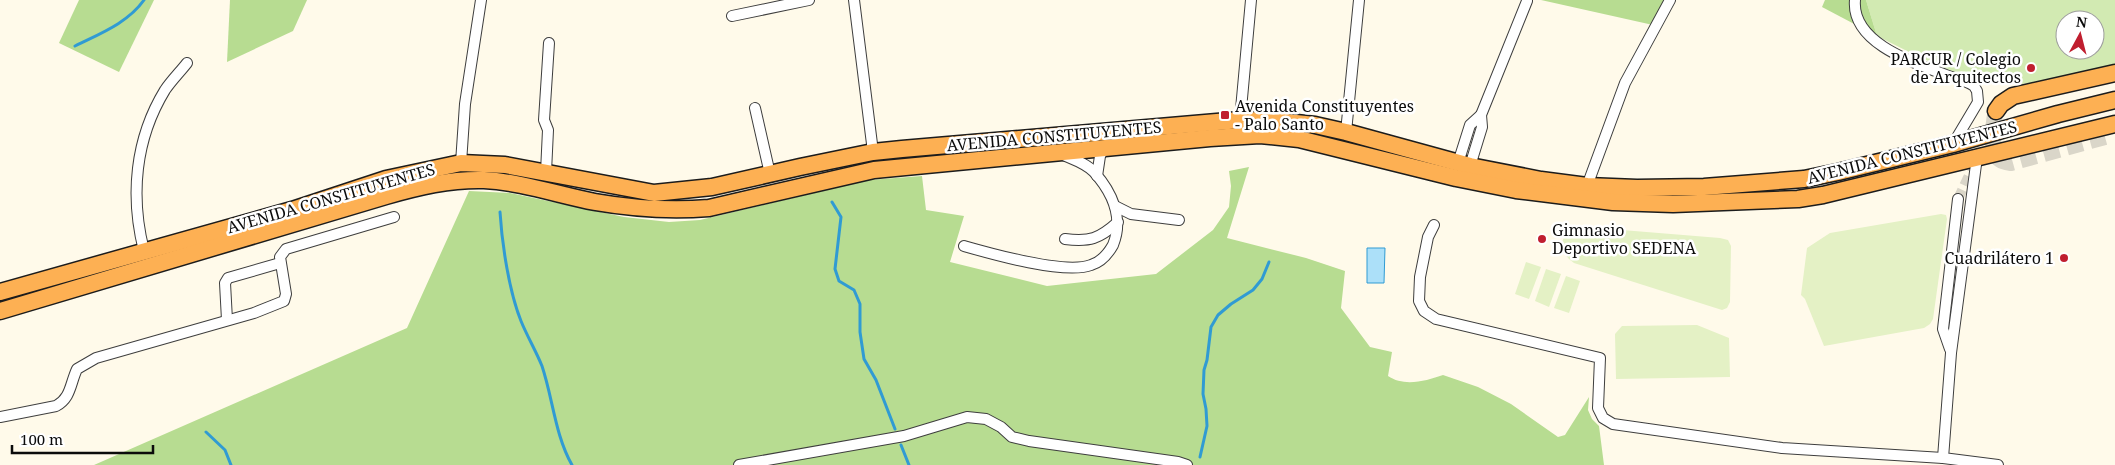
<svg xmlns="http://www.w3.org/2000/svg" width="2115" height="465" font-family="'Noto Serif',serif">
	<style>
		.green { fill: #d2eab2; fill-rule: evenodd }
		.forest { fill: #b7dc91 }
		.pitch { fill: #e4f1c5 }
		.water { fill: #ace0f9; stroke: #309bd3 }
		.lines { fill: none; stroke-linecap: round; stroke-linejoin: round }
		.stream { stroke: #309bd3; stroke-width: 3 }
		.minor-tunnel { stroke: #dad6c9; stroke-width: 10; stroke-dasharray: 10 5; stroke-linecap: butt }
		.trunk-tunnel { stroke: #dad6c9; stroke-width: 16; stroke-dasharray: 16 8; stroke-linecap: butt }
		.minor-casing { stroke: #3e3e3e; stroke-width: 12 }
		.trunk-casing { stroke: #1c1c1c; stroke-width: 19 }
		.minor { stroke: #fff; stroke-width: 10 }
		.trunk { stroke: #fdb053; stroke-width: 16 }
		.poi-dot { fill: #c01e2f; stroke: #fff; stroke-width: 2 }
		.labels { text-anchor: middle; stroke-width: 5; stroke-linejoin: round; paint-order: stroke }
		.poi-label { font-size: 16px; fill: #0b0b0b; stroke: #fff; text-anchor: end }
		.street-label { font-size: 16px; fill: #0b0b0b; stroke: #fff }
	</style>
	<rect width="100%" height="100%" fill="#fffaea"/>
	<!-- green -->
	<path class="green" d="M1866 0H2115V64L2038 82 2021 84 1977 82 1919 57 1877 36ZM2065 20H2095V50H2065Z"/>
	<!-- forest -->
	<g class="forest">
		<polygon points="79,0 154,0 119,72 59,43"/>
		<polygon points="230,0 307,0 293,31 227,62"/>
		<polygon points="1541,0 1665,0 1653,25"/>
		<polygon points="1825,0 1866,0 1877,36 1822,7"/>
		<path d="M1249 167 1227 238 1306 258 1345 271 1341 308 1370 347 1392 352 1388 376C1404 387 1426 381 1443 375L1478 387 1511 404 1558 437 1565 435 1589 397 1588 410 1592 419 1599 426 1604 465H94L407 328 469 191 510 193 624 217 669 222 700 220 869 180 922 176 926 210 964 216 950 262 1047 286 1156 274 1213 230 1229 207 1231 186 1229 171Z"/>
	</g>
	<!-- pitch -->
	<g class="pitch">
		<polygon points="1941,214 1946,215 1947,219 1933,319 1930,324 1924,328 1824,346 1805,299 1801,295 1807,248 1830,233"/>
		<path d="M1573 226 1720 238 1728 240 1731 246 1730 302 1727 308 1722 310 1574 263C1558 252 1559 237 1573 226Z"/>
		<polygon points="1526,262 1541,267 1529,299 1515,294"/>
		<polygon points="1546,269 1561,274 1549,307 1535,301"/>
		<polygon points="1566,276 1580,281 1569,313 1554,308"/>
		<polygon points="1697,325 1729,338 1730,377 1616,379 1615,334 1622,326"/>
	</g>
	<!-- water -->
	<polygon class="water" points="1367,248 1385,248 1384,283 1367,283"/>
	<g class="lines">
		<!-- stream -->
		<g class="stream">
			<path d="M75 46C99 34 128 23 144 0"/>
			<polyline points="832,202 841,217 835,269 839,281 854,290 860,304 860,332 864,359 876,380 895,429"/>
			<path d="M500 212C502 244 509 291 521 321 527 336 536 351 542 366 553 399 555 435 572 465"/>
			<polyline points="206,432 225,450 231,465"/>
			<polyline points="901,445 909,465"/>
			<polyline points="1200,457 1207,426 1206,409 1203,394 1204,370 1207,360 1211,327 1218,315 1231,304 1253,290 1262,279 1269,262"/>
		</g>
		<!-- minor-tunnel -->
		<polyline class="minor-tunnel" points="1958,199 1993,124"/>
		<!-- trunk-tunnel -->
		<path class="trunk-tunnel" d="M1996 111C1993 122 1991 145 1997 156 1999 161 2005 162 2011 163L2105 137"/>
		<!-- minor casing -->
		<g class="minor-casing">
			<g id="minor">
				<polyline points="854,0 873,152"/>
				<path d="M1855 0C1851 43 1914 63 1946 75 1956 79 1966 80 1974 86L1977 91 1978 102 1953 144"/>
				<polyline points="732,16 809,0"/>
				<polyline points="755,108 770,174"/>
				<polyline points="1240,120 1251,0"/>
				<polyline points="1346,132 1359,0"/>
				<polyline points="1977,157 1951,353 1943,458 1998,465"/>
				<polyline points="461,163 465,104 481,0"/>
				<polyline points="1458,163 1470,125 1481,115"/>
				<polyline points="1470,166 1482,127 1481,115 1527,1"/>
				<polyline points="546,172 548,130 544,120 549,43"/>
				<polyline points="1097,176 1100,156 1104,148"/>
				<polyline points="1587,186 1625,83 1670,0"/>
				<polyline points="1115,206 1131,214 1179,220"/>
				<polyline points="1434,225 1428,237 1420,277 1419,301 1424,311 1436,319 1600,358 1598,408 1603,418 1613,424 1782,448 1943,458"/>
				<path d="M1065 239C1090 242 1099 239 1118 222"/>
				<path d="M964 246C992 254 1065 275 1091 265 1101 262 1108 254 1113 245 1124 218 1112 192 1094 172 1086 163 1072 159 1061 154"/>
				<path d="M144 251C130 196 135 139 165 90 171 81 180 72 187 63"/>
				<polyline points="227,320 225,283 228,278 280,263"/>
				<polyline points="1950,349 1943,329 1958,199"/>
				<path d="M0 417 56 406C71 398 70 384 77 369L96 358 254 313 284 301 286 294 280 257 286 249 394 217"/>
				<polyline points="739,465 904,436 967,417 986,419 1001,427 1012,437 1029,441 1178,462 1187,465"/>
			</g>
		</g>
		<!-- trunk casing -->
		<g class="trunk-casing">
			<g id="trunk">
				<polyline points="1996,111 2001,104 2013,96 2115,73"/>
				<polyline points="0,292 292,210 386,179 461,163 505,165 654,193 712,187 800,167 873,152 902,149 1240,120 1277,121 1315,125 1346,132 1470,166 1541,180 1587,186 1637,188 1704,187 1804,179 1838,172 1953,144 2058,114 2115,100"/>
				<path d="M0 311 386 196C418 187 450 179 484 180 521 182 559 195 595 202 635 209 669 211 709 208L874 170 1210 138 1260 135 1299 139 1456 178 1516 190 1613 202 1673 204 1798 199 1823 195 2115 124"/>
			</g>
		</g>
		<!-- minor -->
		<use href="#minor" class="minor"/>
		<!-- trunk -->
		<use href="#trunk" class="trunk"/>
	</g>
	<!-- markers -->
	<g class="poi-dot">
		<circle cx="2031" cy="68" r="5"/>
		<rect x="1220" y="110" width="10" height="10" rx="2.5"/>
		<circle cx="1542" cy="239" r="5"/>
		<circle cx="2064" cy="258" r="5"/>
	</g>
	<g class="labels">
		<!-- poi labels -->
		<g class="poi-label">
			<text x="2021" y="65">PARCUR / Colegio<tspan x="2021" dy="18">de Arquitectos</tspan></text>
			<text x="1235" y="112" text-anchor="start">Avenida Constituyentes<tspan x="1235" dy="18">- Palo Santo</tspan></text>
			<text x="1552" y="236" text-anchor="start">Gimnasio<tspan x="1552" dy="18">Deportivo SEDENA</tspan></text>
			<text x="2054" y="264">Cuadrilátero 1</text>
		</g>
		<!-- street labels -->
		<g class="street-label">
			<text transform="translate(1054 136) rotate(-5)" y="6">AVENIDA CONSTITUYENTES</text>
			<text transform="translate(1912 152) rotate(-14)" y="6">AVENIDA CONSTITUYENTES</text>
			<text transform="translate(331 198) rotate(-16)" y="6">AVENIDA CONSTITUYENTES</text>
		</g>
	</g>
	<!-- north arrow -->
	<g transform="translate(2080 35) rotate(7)"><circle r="24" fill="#ffffff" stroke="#9d9d9d"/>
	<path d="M0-4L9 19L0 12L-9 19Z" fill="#c01e2f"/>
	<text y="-8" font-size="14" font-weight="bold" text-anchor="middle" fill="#0b0b0b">N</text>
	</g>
	<!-- scale -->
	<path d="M12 445v8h141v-8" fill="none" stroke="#0b0b0b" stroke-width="2.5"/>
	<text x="20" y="445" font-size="15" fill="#0b0b0b" stroke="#ffffff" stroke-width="4" paint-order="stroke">100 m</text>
</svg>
